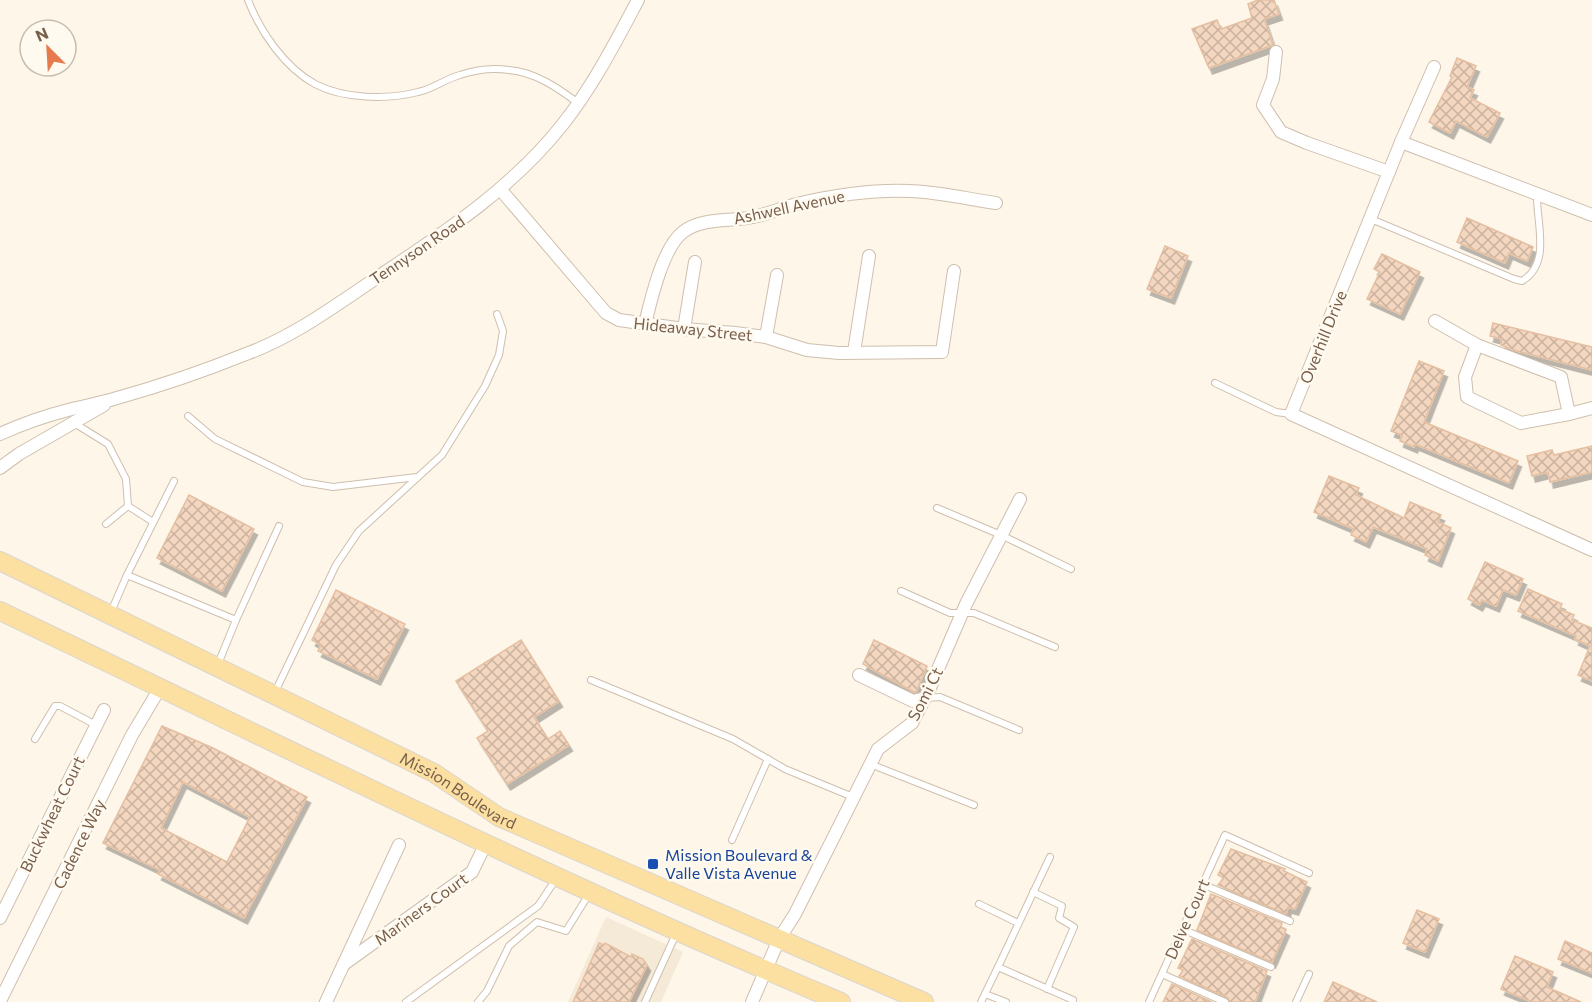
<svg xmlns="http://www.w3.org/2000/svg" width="1592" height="1002" font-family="Commissioner,sans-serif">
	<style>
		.residential { fill: #f5e9d7 }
		.building { fill: url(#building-cross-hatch); stroke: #e6bfa0; stroke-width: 1.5; fill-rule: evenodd; filter: url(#shadow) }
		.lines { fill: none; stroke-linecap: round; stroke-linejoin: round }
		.service-casing { stroke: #cfbfad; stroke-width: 8 }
		.minor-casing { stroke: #cfbfad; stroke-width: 14 }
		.primary-casing { stroke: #dcd5d0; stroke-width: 20 }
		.service { stroke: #fff; stroke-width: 6 }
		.minor { stroke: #fff; stroke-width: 12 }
		.primary { stroke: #fbe0a1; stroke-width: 18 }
		.transit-dot { fill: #1a4fb4; stroke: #fffaef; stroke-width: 2 }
		.labels { text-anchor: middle; stroke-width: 5; stroke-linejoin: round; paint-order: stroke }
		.street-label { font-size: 16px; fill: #785e4b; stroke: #fffaef }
		.transit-label { font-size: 16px; fill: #164399; stroke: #fffaef; text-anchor: start }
	</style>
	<defs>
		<pattern id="building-cross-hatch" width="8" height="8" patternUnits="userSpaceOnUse" patternTransform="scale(1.5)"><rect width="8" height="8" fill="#f3d7c0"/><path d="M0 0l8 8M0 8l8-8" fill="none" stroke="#cab29e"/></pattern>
		<filter id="shadow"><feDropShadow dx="3.5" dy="6" stdDeviation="0" flood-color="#0004"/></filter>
	</defs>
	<rect width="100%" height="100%" fill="#fdf6e9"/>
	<!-- residential -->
	<polygon class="residential" points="606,917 683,952 661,1002 568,1002"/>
	<!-- building -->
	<g class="building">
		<polygon points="1258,0 1274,0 1279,14 1264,19 1273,45 1209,68 1192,29 1217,20 1221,29 1252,18 1248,4"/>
		<polygon points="1457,58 1476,66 1467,87 1474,90 1470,98 1500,113 1487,137 1456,121 1450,133 1429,122 1452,77 1450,76"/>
		<polygon points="1467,218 1533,247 1527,261 1509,253 1505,263 1457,242"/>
		<polygon points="1165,246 1188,256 1171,298 1147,289"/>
		<polygon points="1382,254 1420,272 1400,314 1367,299 1380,272 1374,269"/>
		<polygon points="1493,323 1592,347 1592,370 1517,351 1501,345 1502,339 1490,336"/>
		<polygon points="1419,361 1444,371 1424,422 1518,461 1509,483 1415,444 1414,447 1400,441 1402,435 1391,431"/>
		<polygon points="1592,446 1592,472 1550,482 1548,472 1532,476 1527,456 1552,450 1554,455"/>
		<polygon points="1329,476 1359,488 1356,495 1404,518 1410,502 1441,515 1438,522 1451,528 1438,561 1425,555 1427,549 1373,527 1366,542 1351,535 1354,529 1314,512"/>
		<polygon points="189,495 254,529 222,591 157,558"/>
		<polygon points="1485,562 1523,579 1516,595 1503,590 1496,606 1482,600 1479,605 1468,599"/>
		<polygon points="1528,589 1562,604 1560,609 1574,615 1572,620 1592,628 1592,681 1578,675 1590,646 1575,639 1576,636 1518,611"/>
		<polygon points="336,590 405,624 377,679 318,651 321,645 312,640"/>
		<polygon points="521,640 559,701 534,717 548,739 560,731 569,745 507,784 477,738 488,731 456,681"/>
		<polygon points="874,640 927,666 916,692 914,692 863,664"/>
		<path d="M162 726 213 748 307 797 244 918 158 874 160 870 103 843ZM183 782 250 817 227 862 161 828Z"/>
		<polygon points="1231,849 1285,869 1284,871 1307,882 1295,909 1288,907 1286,914 1218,885 1224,878 1218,875"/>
		<polygon points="1211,894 1282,923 1281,927 1286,930 1272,962 1197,930"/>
		<polygon points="1417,910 1439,919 1425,952 1403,943"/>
		<polygon points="1192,939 1267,971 1255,1002 1230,1002 1227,997 1179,976 1183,970 1178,968"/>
		<polygon points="1565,941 1592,953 1592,973 1558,959"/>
		<polygon points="599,943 604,945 605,943 631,957 632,954 643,959 647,965 629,1002 573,1002"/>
		<polygon points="1515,956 1553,972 1547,987 1581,1002 1532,1002 1501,989"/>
		<polygon points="1333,982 1377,1002 1324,1002"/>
		<polygon points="1172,984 1212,1002 1163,1002"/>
	</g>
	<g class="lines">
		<!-- service casing -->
		<g class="service-casing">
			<g id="service">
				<path d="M248 0C260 31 284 67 315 84 344 99 387 100 418 92 433 89 445 79 460 75 475 70 494 68 509 70 535 72 558 88 578 103"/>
				<path d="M1371 219 1514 279 1522 281C1552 263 1536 223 1537 194"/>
				<polyline points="1215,383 1276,412 1291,414"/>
				<polyline points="188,416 215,439 303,482 333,487 417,477"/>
				<polyline points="74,423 108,444 126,479 128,506 153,522"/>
				<polyline points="937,508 1001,535 1071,569"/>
				<polyline points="106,524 128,506"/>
				<polyline points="127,575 236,620 218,664"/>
				<polyline points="901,591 950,613 974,613 1055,647"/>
				<polyline points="111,612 127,575 174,481"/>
				<polyline points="236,620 279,526"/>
				<polyline points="591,680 733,739 785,769 853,797"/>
				<polyline points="275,692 336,565 359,531 442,455 485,386 499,355 503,331 497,314"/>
				<polyline points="925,698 940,697 1019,730"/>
				<polyline points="35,739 55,706 60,706 96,725"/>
				<polyline points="870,764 974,805"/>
				<polyline points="732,840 768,759"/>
				<polyline points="1202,884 1290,921"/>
				<polyline points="1033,892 1062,906 1059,918 1074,927 1047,989"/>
				<polyline points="979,904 1018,923"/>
				<polyline points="1182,929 1271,967"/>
				<polyline points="998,967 1050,857"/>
				<polyline points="1162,974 1225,1002"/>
				<polyline points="985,994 1006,1002"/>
				<polyline points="406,1002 538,906 556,879"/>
				<polyline points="478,1002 487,991 509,946 537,922 566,931 589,894"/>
				<polyline points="645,1002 676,934"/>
				<polyline points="981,1002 998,967 1073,1000 1072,1002"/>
				<polyline points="1149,1002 1225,835 1309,873"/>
				<polyline points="1296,1002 1309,974"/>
			</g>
		</g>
		<!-- minor casing -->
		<g class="minor-casing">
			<g id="minor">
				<polyline points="1276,52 1273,79 1263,105 1281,132 1307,143 1389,172"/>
				<polyline points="1434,67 1401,142 1291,414 1592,550"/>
				<polyline points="1401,142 1592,215"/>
				<polyline points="500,189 606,313 619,320 684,329 735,333 766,337 807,350 839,353 942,352 954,271"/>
				<polyline points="1435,321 1477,345 1561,377 1569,414 1592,408"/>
				<path d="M645 324C651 299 663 247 683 232 702 217 731 222 753 217 767 214 780 209 793 205 827 196 875 189 910 191 939 192 968 199 996 203"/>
				<polyline points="684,329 695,262"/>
				<polyline points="766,337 777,275"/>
				<polyline points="1477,345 1465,377 1467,397 1521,423 1569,414"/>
				<polyline points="854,352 869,256"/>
				<path d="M0 434C22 424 45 416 68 410 84 406 101 403 117 398 160 386 204 371 246 354 293 337 333 307 375 279 442 234 512 189 563 124 593 86 615 43 638 0"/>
				<polyline points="0,468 19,454 104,405"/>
				<polyline points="859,675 913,701 925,698"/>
				<polyline points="0,918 104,710"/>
				<polyline points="344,964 472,872 486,843"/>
				<polyline points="0,1001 132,735 160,688"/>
				<polyline points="326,1002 399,845"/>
				<polyline points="752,1002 779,939 795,914 878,749 912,723 929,690 966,604 1020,499"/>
			</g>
		</g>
		<!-- primary casing -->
		<g class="primary-casing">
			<g id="primary">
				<path id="s1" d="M0 561 434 773 499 817 924 1002"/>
				<path d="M0 611C279 744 556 883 841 1002"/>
			</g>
		</g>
		<!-- service -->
		<use href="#service" class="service"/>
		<!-- minor -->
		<use href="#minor" class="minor"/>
		<!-- primary -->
		<use href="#primary" class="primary"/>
	</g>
	<!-- markers -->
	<rect class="transit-dot" x="647" y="858" width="12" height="12" rx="3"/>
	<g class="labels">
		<!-- street labels -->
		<g class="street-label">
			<text transform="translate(789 207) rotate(-12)" y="6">Ashwell Avenue</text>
			<text transform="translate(417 250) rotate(-34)" y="6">Tennyson Road</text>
			<text transform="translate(693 329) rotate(6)" y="6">Hideaway Street</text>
			<text transform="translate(1323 337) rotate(-68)" y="6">Overhill Drive</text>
			<text transform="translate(925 694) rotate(-63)" y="6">Somi Ct</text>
			<text dy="6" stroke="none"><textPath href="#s1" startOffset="513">Mission Boulevard</textPath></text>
			<text transform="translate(52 814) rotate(-64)" y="6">Buckwheat Court</text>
			<text transform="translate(79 844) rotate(-64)" y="6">Cadence Way</text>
			<text transform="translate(421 909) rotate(-36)" y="6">Mariners Court</text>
			<text transform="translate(1187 919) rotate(-66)" y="6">Delve Court</text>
		</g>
		<!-- transit labels -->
		<g class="transit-label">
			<text x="665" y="861">Mission Boulevard &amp;<tspan x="665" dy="18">Valle Vista Avenue</tspan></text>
		</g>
	</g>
	<!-- north arrow -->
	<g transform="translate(48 48) rotate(336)"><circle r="28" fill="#fffaef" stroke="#c9bcad" stroke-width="1.5"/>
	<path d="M0-4.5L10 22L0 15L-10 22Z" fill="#e77a4d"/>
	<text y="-9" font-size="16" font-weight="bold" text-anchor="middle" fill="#785e4b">N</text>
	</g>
</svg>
